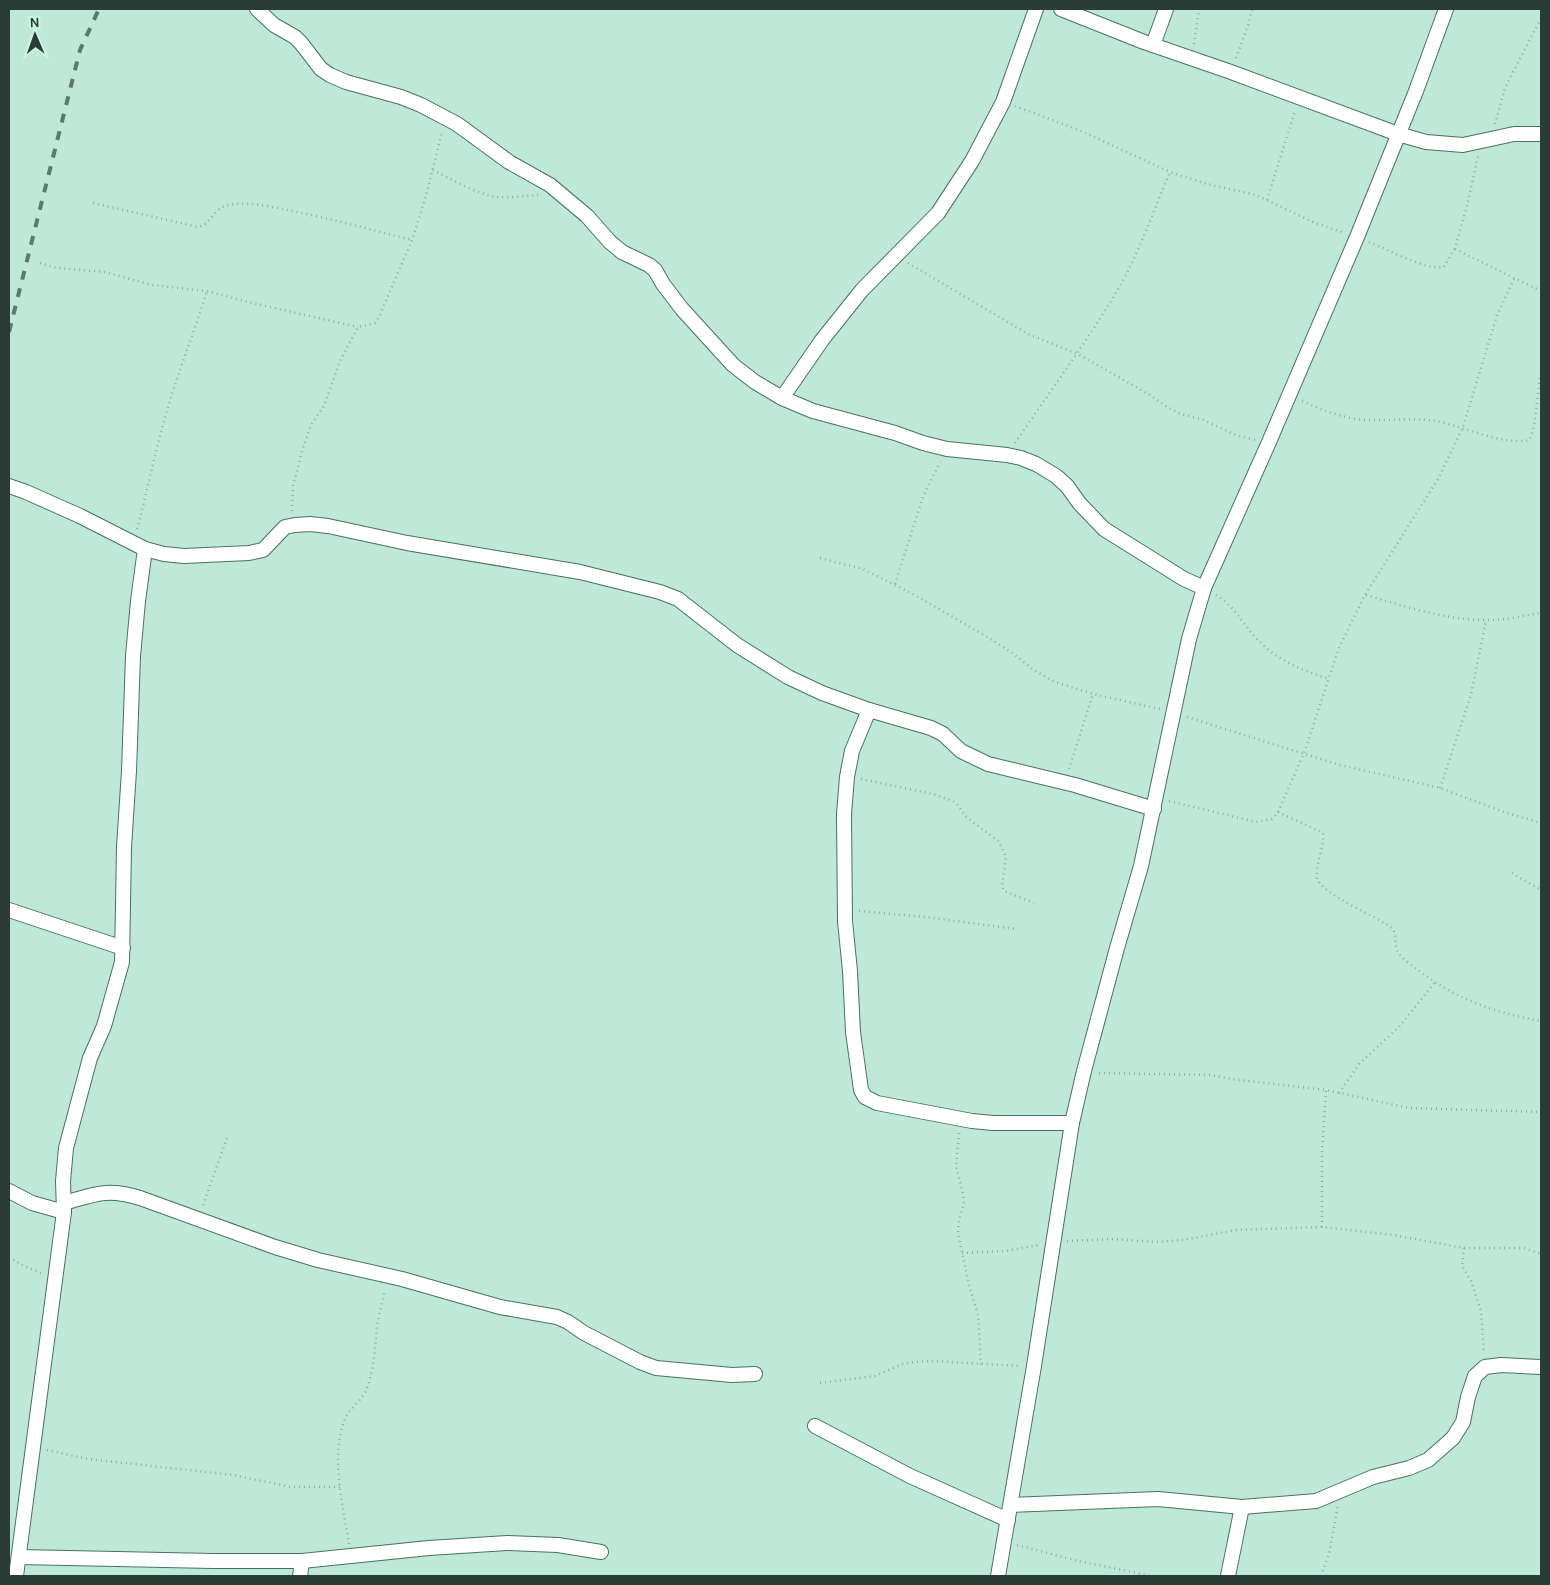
<svg xmlns="http://www.w3.org/2000/svg" width="1550" height="1585" font-family="Karla,sans-serif">
	<style>
		.lines { fill: none; stroke-linecap: round; stroke-linejoin: round }
		.minor-casing { stroke: #497163; stroke-width: 16 }
		.path { stroke: #8cafa2; stroke-width: 2.5; stroke-dasharray: 1 4; stroke-linecap: butt }
		.minor { stroke: #fff; stroke-width: 14 }
		.rail { stroke: #5d786e; stroke-width: 4; stroke-dasharray: 9 9; stroke-linecap: butt }
	</style>
	<rect width="100%" height="100%" fill="#bee9d9"/>
	<g class="lines">
		<!-- minor casing -->
		<g class="minor-casing">
			<g id="minor">
				<polyline points="257,9 274,25 295,37 301,43 321,69 330,75 346,82 401,97 421,105 457,124 509,162 550,185 587,216 610,242 622,252 649,265 655,270 663,284 682,309 733,365 755,382 782,398 813,411 895,433 923,443 947,449 1007,455 1021,458 1036,464 1056,476 1067,486 1080,504 1104,529 1184,579 1204,588"/>
				<polyline points="1061,9 1144,42 1231,72 1398,134 1426,142 1463,145 1514,134 1541,134"/>
				<polyline points="1153,45 1166,9"/>
				<polyline points="782,398 822,340 862,290 938,213 972,161 1003,102 1036,9"/>
				<polyline points="9,486 26,492 80,516 145,549 164,554 184,556 249,553 263,550 285,527 295,525 310,524 328,526 407,543 580,572 660,592 678,599 737,645 788,677 822,693 869,710 931,728 943,734 961,751 988,764 1075,785 1154,809"/>
				<polyline points="869,710 852,751 847,777 844,814 845,921 850,971 853,1032 861,1090 865,1097 877,1103 972,1121 993,1123 1072,1123"/>
				<polyline points="9,910 123,948"/>
				<polyline points="9,1191 32,1203 64,1212"/>
				<path d="M64 1203C96 1194 106 1188 140 1198L275 1247 318 1260 402 1279 500 1307 557 1317 568 1322 584 1333 640 1362 656 1368 732 1375 755 1374"/>
				<polyline points="815,1426 910,1476 1008,1520"/>
				<polyline points="1011,1505 1158,1499 1242,1507 1316,1501 1373,1477 1409,1468 1428,1460 1453,1438 1463,1422 1468,1397 1475,1376 1485,1367 1501,1365 1541,1367"/>
				<polyline points="19,1557 213,1561 302,1561 429,1548 507,1543 558,1545 601,1552"/>
				<polyline points="16,1576 64,1212 63,1181 66,1148 90,1058 104,1026 122,962 124,847 129,771 133,656 138,601 145,549"/>
				<polyline points="300,1576 302,1561"/>
				<polyline points="998,1576 1034,1366 1072,1123 1084,1071 1117,948 1141,866 1189,639 1204,588 1269,442 1357,237 1416,91 1446,9"/>
				<polyline points="1228,1576 1242,1507"/>
			</g>
		</g>
		<!-- path -->
		<g class="path">
			<polyline points="1194,44 1199,9"/>
			<polyline points="1236,58 1249,23 1252,9"/>
			<polyline points="1015,106 1079,130 1170,172 1207,184 1256,195 1315,223 1345,233"/>
			<polyline points="1495,124 1505,88 1541,18"/>
			<path d="M433 170C451 179 478 195 498 197 511 198 525 196 538 195"/>
			<polyline points="1267,200 1295,111"/>
			<path d="M93 203 198 227C212 224 213 208 228 205 249 201 272 207 292 211 333 219 372 230 412 240"/>
			<path d="M1369 242C1387 249 1427 271 1444 267L1455 248 1467 206 1478 156"/>
			<polyline points="1455,249 1541,291"/>
			<polyline points="40,263 57,268 105,272 152,285 207,291 248,302 358,327"/>
			<polyline points="908,263 1028,334 1078,354 1150,395 1167,407 1181,414 1201,419 1236,435 1255,440"/>
			<polyline points="9,300 12,300"/>
			<path d="M1302 401C1320 409 1337 416 1356 419 1383 422 1409 417 1436 421 1463 426 1503 446 1529 440 1537 427 1537 389 1541 372"/>
			<path d="M1015 443C1051 390 1089 339 1121 284 1141 248 1154 209 1170 172"/>
			<polyline points="292,511 293,486 303,448 311,425 324,406 340,361 358,327 375,323 379,317 412,240 426,196 442,132"/>
			<path d="M137 529C148 488 156 447 168 407 180 367 195 330 207 291"/>
			<polyline points="820,558 863,569 911,593 984,635 1014,654 1032,669 1055,682 1093,694 1160,709"/>
			<polyline points="895,584 923,497 940,462"/>
			<path d="M1216 595C1235 606 1243 625 1258 640 1278 661 1302 670 1329 679"/>
			<path d="M1366 595C1407 607 1448 621 1491 620 1508 620 1525 615 1541 613"/>
			<polyline points="1187,717 1340,765 1440,788 1504,812 1541,823"/>
			<polyline points="1069,769 1093,694"/>
			<polyline points="861,779 933,794 953,801 958,805 965,816 998,841 1003,850 1006,857 1002,886 1004,891 1034,903"/>
			<polyline points="1440,788 1471,695 1486,620"/>
			<polyline points="1169,801 1256,822 1272,819 1278,812 1304,753 1339,648 1352,621 1365,595 1438,479 1463,427 1497,315 1514,279"/>
			<path d="M1278 812 1323 833C1325 847 1315 863 1317 878 1320 894 1379 917 1393 929 1397 937 1394 945 1398 952 1402 959 1411 965 1418 970 1456 999 1495 1013 1541 1021"/>
			<polyline points="1512,873 1541,890"/>
			<polyline points="859,911 926,917 1016,929"/>
			<polyline points="1099,1073 1211,1075 1231,1079 1326,1090 1409,1108 1541,1112"/>
			<polyline points="1339,1093 1359,1064 1399,1027 1435,982"/>
			<polyline points="959,1133 956,1166 963,1194 964,1203 959,1220 958,1233 969,1285 978,1315 981,1365"/>
			<polyline points="203,1205 227,1138"/>
			<polyline points="1322,1227 1322,1151 1326,1091"/>
			<polyline points="1067,1241 1115,1239 1154,1242 1183,1240 1235,1230 1322,1227 1393,1235 1464,1248 1524,1248 1541,1254"/>
			<polyline points="1464,1248 1462,1266 1471,1281 1481,1311 1484,1353"/>
			<polyline points="962,1253 1005,1251 1039,1245"/>
			<polyline points="9,1257 24,1266 41,1273"/>
			<polyline points="820,1383 875,1376 903,1364 913,1362 933,1361 1020,1366"/>
			<polyline points="47,1450 88,1459 233,1475 291,1487 340,1487"/>
			<path d="M349 1544C343 1506 330 1455 345 1419 350 1407 363 1400 367 1388 375 1366 375 1342 378 1320 380 1310 383 1300 385 1290"/>
			<polyline points="1017,1545 1078,1561 1152,1576"/>
			<polyline points="1321,1576 1329,1554 1338,1506"/>
		</g>
		<!-- minor -->
		<use href="#minor" class="minor"/>
		<!-- rail -->
		<polyline class="rail" points="9,332 80,50 99,9"/>
	</g>
	<!-- border -->
	<rect width="1550" height="1585" fill="none" stroke="#2a3c35" stroke-width="20"/>
	<!-- north arrow -->
	<g transform="translate(35 35) rotate(358)" stroke="#cbf7e6" stroke-width="4" paint-order="stroke">
	<path d="M0-4L9 19L0 12L-9 19Z" fill="#2a3c35"/>
	<text y="-8" font-size="14" font-weight="bold" text-anchor="middle" fill="#2a3c35">N</text>
	</g>
</svg>
